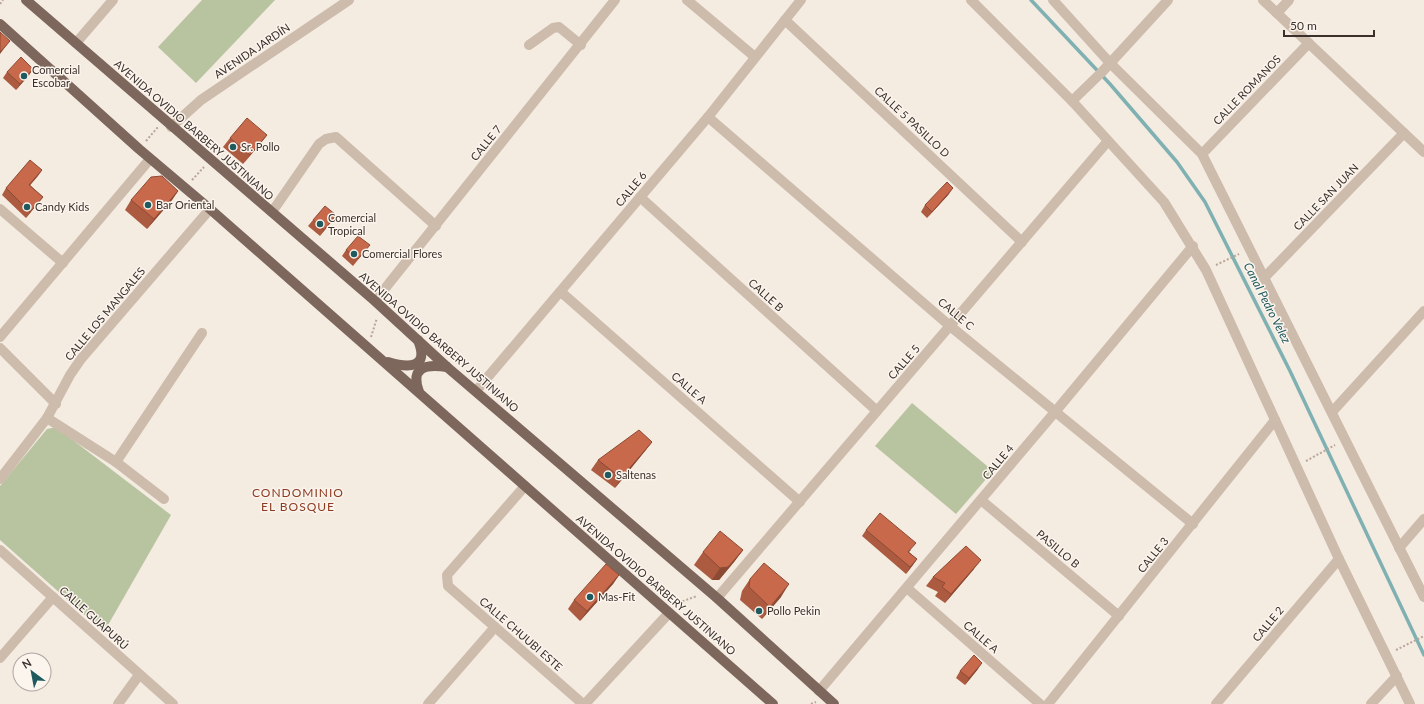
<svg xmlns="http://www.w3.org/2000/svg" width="1424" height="704" font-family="Lato,sans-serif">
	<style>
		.green { fill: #b8c4a0 }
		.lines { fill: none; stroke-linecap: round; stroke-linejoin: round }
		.stream { stroke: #7fb0b2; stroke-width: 3.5 }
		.path { stroke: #b9a596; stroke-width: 2; stroke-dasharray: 2 2; stroke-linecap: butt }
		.minor { stroke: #cdbbac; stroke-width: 10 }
		.major { stroke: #7d675c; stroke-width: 10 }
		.wall { fill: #ac5a40 }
		.shaded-wall { fill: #8c4a34 }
		.building { fill: #c8694b; stroke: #8c4a34 }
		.poi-dot { fill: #1f5a5e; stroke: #fbf5ee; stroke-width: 1.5 }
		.labels { text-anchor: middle; stroke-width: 3; stroke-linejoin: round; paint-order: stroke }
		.street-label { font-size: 11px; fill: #3b302b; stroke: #fbf5ee }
		.poi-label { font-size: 11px; fill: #3b302b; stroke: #fbf5ee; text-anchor: start }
		.water-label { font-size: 12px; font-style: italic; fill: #1f5a5e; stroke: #fbf5ee }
		.neighbourhood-label { font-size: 12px; letter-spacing: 1px; fill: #8c3b22; stroke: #fbf5ee }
	</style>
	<rect width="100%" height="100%" fill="#f4ebe1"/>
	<!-- green -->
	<g class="green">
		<polygon points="202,0 275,0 196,83 158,47"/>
		<polygon points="912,403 993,471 956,514 875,446"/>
		<polygon points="52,428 57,428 171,515 104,632 0,540 0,486 47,429"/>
	</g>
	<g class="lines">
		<!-- stream -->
		<polyline class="stream" points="1031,0 1110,84 1177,162 1205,202 1290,371 1424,655"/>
		<!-- path -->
		<g class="path">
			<polyline points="0,4 3,0"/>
			<polyline points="146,141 158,127"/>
			<polyline points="192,180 204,167"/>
			<polyline points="1216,265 1239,254"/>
			<polyline points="371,337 377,318"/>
			<polyline points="1306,461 1335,445"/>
			<polyline points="675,604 697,596"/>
			<polyline points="1396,650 1424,636"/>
			<polyline points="811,704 816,702"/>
		</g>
		<!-- minor -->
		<g class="minor">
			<polyline points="687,0 755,57"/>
			<polyline points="971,0 1072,101 1164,202 1206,270 1339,559 1410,704"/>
			<polyline points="1053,0 1110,63 1202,154 1424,597"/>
			<polyline points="1263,0 1424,152"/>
			<polyline points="1277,13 1289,0"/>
			<polyline points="785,20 1022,242"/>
			<polyline points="76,43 113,0"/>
			<polyline points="529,45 553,28 559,27 581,45"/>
			<polyline points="1072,101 1102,72 1168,0"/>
			<polyline points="708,117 950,326 1193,524"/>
			<polyline points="171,127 201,100 349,0"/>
			<polyline points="1202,154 1309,43"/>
			<polyline points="640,197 877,411"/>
			<polyline points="0,209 63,263"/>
			<polyline points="272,212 319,144 326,139 336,137 436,226"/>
			<polyline points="1264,278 1404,133"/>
			<polyline points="561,292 800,502"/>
			<polyline points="375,301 615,0"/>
			<polyline points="0,337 150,159"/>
			<polyline points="0,348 56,404"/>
			<polyline points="476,391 708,117 801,0"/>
			<polyline points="1332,412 1424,311"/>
			<polyline points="47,418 116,462 164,499"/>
			<polyline points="116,462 202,333"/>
			<polyline points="0,479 47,418 70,375 81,359 210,209"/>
			<polyline points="525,486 447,575 448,586 583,704"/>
			<polyline points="981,500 1119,616"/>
			<polyline points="1399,548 1424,519"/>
			<polyline points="0,550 173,704"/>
			<polyline points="907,588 1040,704"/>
			<polyline points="717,598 1108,141"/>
			<polyline points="0,658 53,597"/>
			<polyline points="819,691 1055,412 1193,246"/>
			<polyline points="118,704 139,675"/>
			<polyline points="428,704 495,627"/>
			<polyline points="585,704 669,613"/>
			<polyline points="1048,704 1275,420"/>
			<polyline points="1216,704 1339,559"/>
			<polyline points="1371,704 1397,676"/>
		</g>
		<!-- major -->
		<g class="major">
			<polyline points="26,0 375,301 447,367 717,598 834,704"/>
			<polyline points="0,24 139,149 210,209 773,704"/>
			<path d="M388 362C408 368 430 369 418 340"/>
			<path d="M419 392C410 367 425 364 447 367"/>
		</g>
	</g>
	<!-- wall -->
	<g class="wall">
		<polygon points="33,69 29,75 16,90 3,78 7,72"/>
		<polygon points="267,135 260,144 243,164 223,147 230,138"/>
		<polygon points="42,170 30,185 43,197 26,218 2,195 6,188"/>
		<polygon points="178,191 172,200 147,229 125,210 131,200"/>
		<polygon points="949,194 927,218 921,212 925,205"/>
		<polygon points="336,215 320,236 308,226 313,220"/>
		<polygon points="346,250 365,251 353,266 342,256"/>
		<polygon points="652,442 645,451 615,488 591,470 598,460"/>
		<polygon points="866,530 911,550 909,552 917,559 906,574 862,536"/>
		<polygon points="743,550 734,562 719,580 712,580 694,565 703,552"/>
		<polygon points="974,569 945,603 935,596 938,592 926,586 933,577"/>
		<polygon points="619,575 613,584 580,621 568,609 574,600"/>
		<polygon points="750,579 781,597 762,619 740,600 742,591"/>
		<polygon points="978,669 965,685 956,678 960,671"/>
	</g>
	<!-- shaded-wall -->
	<g class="shaded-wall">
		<polygon points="10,41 3,50 0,54 0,52"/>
		<polygon points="33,69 29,75 16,90 20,84"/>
		<polygon points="267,135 260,144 243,164 250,155"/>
		<polygon points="42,170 38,176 25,191 29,185"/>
		<polygon points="953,188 949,194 927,218 932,212"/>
		<polygon points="178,191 172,200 147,229 154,219"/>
		<polygon points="43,197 38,203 26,218 30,212"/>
		<polygon points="336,215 332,221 320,236 324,230"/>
		<polygon points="652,442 645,451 615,488 621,478"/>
		<polygon points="743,550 734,562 719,580 712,580 720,568"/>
		<polygon points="917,559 913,565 906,574 910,567"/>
		<polygon points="981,560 974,569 945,603 951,594"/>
		<polygon points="619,575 613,584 580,621 587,611"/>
		<polygon points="789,584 781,597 762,619 770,607"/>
		<polygon points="982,663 978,669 965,685 969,678"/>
	</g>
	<!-- building -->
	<g class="building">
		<polygon points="0,32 10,41 0,52"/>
		<polygon points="21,57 33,69 20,84 7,72"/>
		<polygon points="247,118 267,135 250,155 230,138"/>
		<polygon points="30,160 42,170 29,185 43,197 30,212 6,188"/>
		<polygon points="162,176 178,191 154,219 131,200 151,177"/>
		<polygon points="947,182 953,188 932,212 925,205"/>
		<polygon points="325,206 336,215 324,230 313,220"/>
		<polygon points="358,236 370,245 358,259 346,250"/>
		<polygon points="639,430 652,442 621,478 598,460"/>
		<polygon points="880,513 916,543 908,552 917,559 910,567 866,530"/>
		<polygon points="720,531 743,550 728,567 720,568 703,552"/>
		<polygon points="966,546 981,560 951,594 942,587 945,583 933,577"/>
		<polygon points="764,563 789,584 770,607 749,587 750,579"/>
		<polygon points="606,564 619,575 587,611 574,600"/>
		<polygon points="974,655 982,663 969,678 960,671"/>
	</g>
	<!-- markers -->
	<g class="poi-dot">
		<circle cx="24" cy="76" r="4"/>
		<circle cx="233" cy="147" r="4"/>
		<circle cx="148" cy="205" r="4"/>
		<circle cx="27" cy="207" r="4"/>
		<circle cx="320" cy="224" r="4"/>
		<circle cx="354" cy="254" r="4"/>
		<circle cx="608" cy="475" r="4"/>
		<circle cx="590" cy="597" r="4"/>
		<circle cx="759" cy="611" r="4"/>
	</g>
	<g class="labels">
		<!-- street labels -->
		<g class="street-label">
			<text transform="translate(252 51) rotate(-34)" y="4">AVENIDA JARDÍN</text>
			<text transform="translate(1247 90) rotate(-46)" y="4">CALLE ROMANOS</text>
			<text transform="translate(912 122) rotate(43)" y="4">CALLE 5 PASILLO D</text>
			<text transform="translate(194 130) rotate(41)" y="4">AVENIDA OVIDIO BARBERY JUSTINIANO</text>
			<text transform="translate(486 143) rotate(-51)" y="4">CALLE 7</text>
			<text transform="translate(631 189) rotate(-50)" y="4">CALLE 6</text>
			<text transform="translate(1326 197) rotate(-46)" y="4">CALLE SAN JUAN</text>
			<text transform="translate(766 295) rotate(42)" y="4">CALLE B</text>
			<text transform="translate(105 314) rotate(-50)" y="4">CALLE LOS MANGALES</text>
			<text transform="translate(956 314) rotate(40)" y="4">CALLE C</text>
			<text transform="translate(439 342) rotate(41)" y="4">AVENIDA OVIDIO BARBERY JUSTINIANO</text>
			<text transform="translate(904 362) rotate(-49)" y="4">CALLE 5</text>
			<text transform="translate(689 388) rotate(41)" y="4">CALLE A</text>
			<text transform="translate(998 462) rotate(-50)" y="4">CALLE 4</text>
			<text transform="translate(1058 549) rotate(40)" y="4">PASILLO B</text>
			<text transform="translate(1153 555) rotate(-51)" y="4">CALLE 3</text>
			<text transform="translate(656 585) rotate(41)" y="4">AVENIDA OVIDIO BARBERY JUSTINIANO</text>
			<text transform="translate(94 618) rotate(42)" y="4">CALLE GUAPURÚ</text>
			<text transform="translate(1268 624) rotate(-50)" y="4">CALLE 2</text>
			<text transform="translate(521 634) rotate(41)" y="4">CALLE CHUUBI ESTE</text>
			<text transform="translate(981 637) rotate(41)" y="4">CALLE A</text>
		</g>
		<!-- poi labels -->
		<g class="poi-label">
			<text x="32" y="74">Comercial<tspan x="32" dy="13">Escobar</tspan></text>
			<text x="241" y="151">Sr. Pollo</text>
			<text x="156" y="209">Bar Oriental</text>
			<text x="35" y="211">Candy Kids</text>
			<text x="328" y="222">Comercial<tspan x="328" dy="13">Tropical</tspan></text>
			<text x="362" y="258">Comercial Flores</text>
			<text x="616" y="479">Saltenas</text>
			<text x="598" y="601">Mas-Fit</text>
			<text x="767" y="615">Pollo Pekin</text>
		</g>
		<!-- water labels -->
		<g class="water-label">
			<text transform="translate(1267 303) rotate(63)" y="4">Canal Pedro Velez</text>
		</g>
		<!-- neighbourhood labels -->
		<g class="neighbourhood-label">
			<text x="298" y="497">CONDOMINIO<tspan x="298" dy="14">EL BOSQUE</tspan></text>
		</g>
	</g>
	<!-- north arrow -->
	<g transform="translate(32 672) rotate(328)"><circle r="19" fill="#fbf5ee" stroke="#aea6a0"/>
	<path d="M0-3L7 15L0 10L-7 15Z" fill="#1f5a5e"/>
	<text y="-6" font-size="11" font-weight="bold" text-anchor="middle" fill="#3b302b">N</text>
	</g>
	<!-- scale -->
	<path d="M1284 30v6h90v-6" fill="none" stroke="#3b302b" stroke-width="2"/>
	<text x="1290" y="30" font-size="12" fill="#3b302b" stroke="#fbf5ee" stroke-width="3" paint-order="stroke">50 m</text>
</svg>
